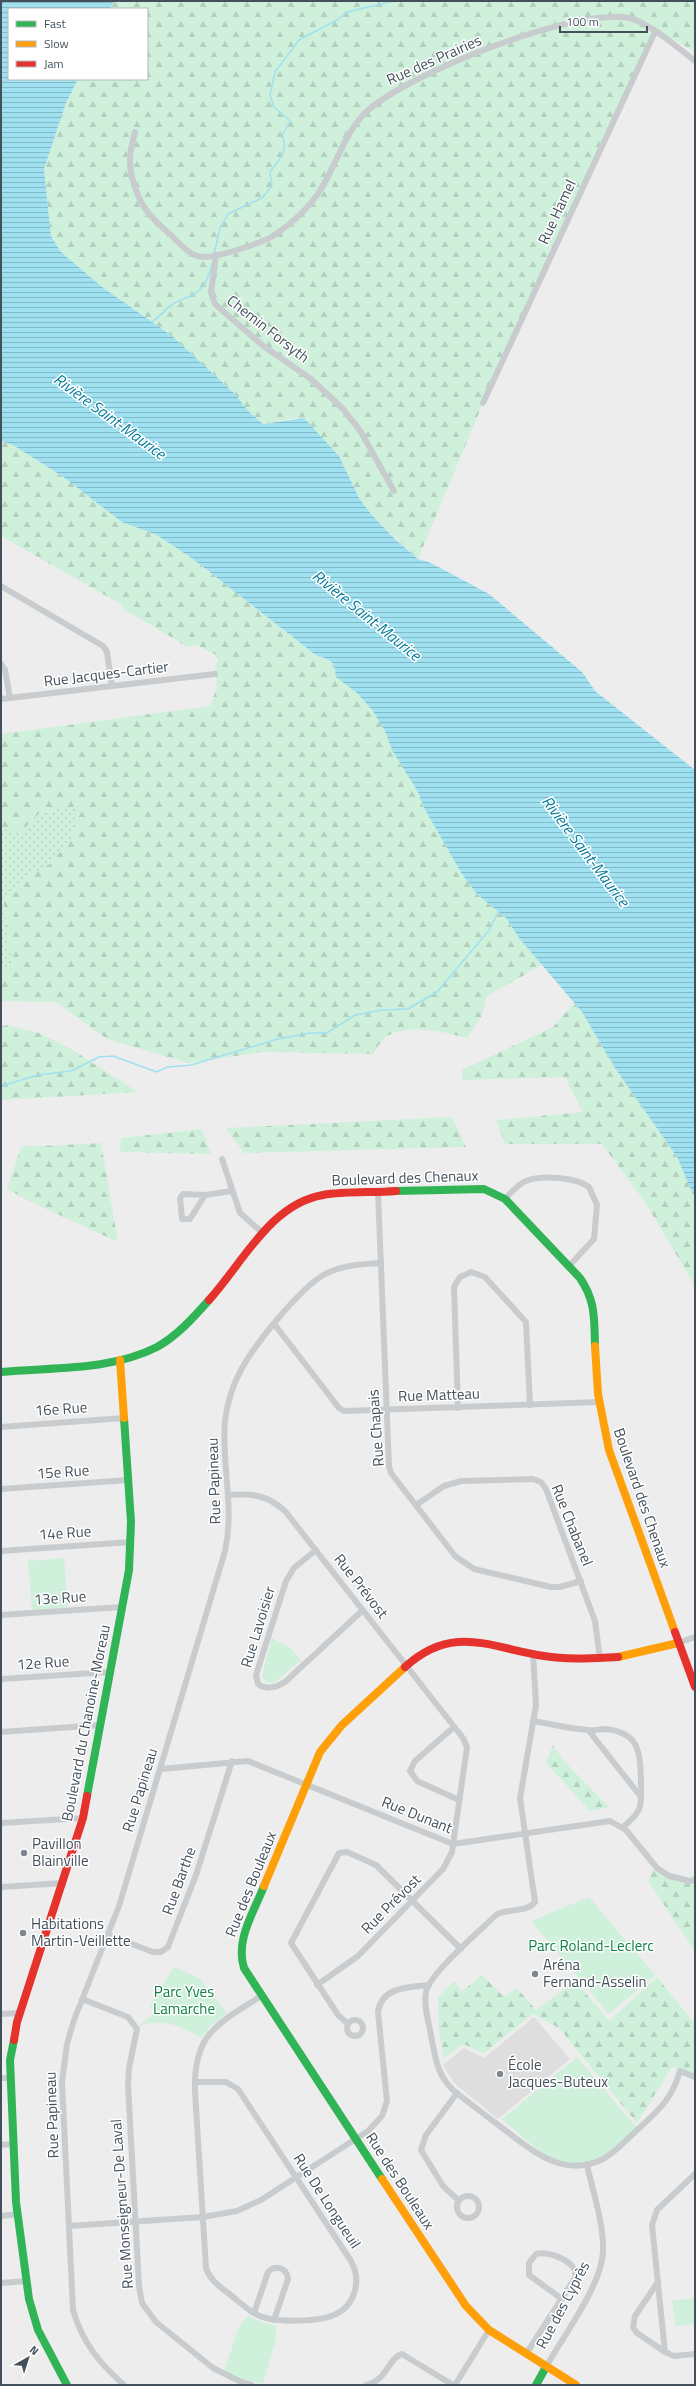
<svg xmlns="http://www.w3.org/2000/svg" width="696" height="2386" font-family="'Titillium Web',sans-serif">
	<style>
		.education { fill: #dfdedf }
		.grass { fill: url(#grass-dots) }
		.forest { fill: url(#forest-firs) }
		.park { fill: #cff0db }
		.water { fill: url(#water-rules) }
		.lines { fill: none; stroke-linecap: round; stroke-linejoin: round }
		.stream { stroke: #a0e1f1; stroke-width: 1.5 }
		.street { stroke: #c9ccce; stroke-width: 6 }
		.fast { stroke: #30b455; stroke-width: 8 }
		.slow { stroke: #ff9f0a; stroke-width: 8 }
		.jam { stroke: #e5322d; stroke-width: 8 }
		.poi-dot { fill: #7f878e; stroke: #fff; stroke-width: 1.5 }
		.labels { text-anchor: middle; stroke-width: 3; stroke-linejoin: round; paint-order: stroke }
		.street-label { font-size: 15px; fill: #43505b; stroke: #fff }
		.poi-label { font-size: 15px; fill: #43505b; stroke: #fff; text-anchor: start }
		.park-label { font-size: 15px; fill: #0f8247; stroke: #fff }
		.water-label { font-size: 16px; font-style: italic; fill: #037b99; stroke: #fff }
	</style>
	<defs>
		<pattern id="grass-dots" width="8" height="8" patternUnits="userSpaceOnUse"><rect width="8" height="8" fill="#cff0db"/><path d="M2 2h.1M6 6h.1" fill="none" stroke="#b3d0be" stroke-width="1.8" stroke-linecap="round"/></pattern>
		<pattern id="forest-firs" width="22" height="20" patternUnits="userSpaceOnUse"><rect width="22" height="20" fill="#cff0db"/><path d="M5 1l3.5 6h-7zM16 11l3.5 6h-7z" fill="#b3d0be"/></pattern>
		<pattern id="water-rules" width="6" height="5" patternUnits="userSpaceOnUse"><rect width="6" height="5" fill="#a0e1f1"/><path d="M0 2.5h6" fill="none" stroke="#84b9c6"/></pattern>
	</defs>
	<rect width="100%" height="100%" fill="#eeeded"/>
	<!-- education -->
	<polygon class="education" points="534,2017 570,2059 498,2119 454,2083 443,2065 464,2048 484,2058"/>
	<!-- grass -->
	<polygon class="grass" points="79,806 73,836 50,864 26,878 3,898 13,969 1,970 1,826 19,834 40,812"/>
	<!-- forest -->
	<g class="forest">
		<polygon points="114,1 695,1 695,52 655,29 509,341 418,559 371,514 359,498 339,456 295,418 263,424 248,411 235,394 172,336 102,287 60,251 51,236 44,169 66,103 78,79 147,79 147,9 110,9"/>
		<path d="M1 441 13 445 62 476 122 522 157 535 193 559 317 656C331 659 335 662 337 677L357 693 373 711 385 731 392 750 418 792 424 808 462 874 477 894 506 918 519 938 542 965 487 996 481 1017 467 1038C443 1032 412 1024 389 1035 382 1038 377 1048 373 1054L263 1052 188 1063 107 1039 56 1002 1 1001V970L13 969 3 898 26 878 50 864 73 836 79 806 40 812 19 834 1 826V734L210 706 217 687 215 666 218 660 216 655 197 645 188 647 125 610 122 605 1 536Z"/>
		<polygon points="574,1003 582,1012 615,1068 677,1157 695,1199 695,1286 645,1202 602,1144 505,1144 496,1120 583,1112 565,1077 462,1080 462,1070 553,1027"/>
		<polygon points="7,1025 39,1033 71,1049 138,1092 1,1100 1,1027"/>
		<polygon points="452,1117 466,1147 244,1153 226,1128"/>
		<polygon points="202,1129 211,1154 120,1152 121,1138"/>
		<polygon points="101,1143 118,1242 31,1202 7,1189 21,1147"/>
		<polygon points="553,1745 564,1761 609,1807 590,1811 546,1763"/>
		<polygon points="655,1867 686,1878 695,1875 695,1951 648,1881"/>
		<polygon points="482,1975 504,1997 517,1988 536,2010 575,1981 609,2021 657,1977 695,2024 695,2078 672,2067 637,2123 559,2028 533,2014 484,2053 463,2044 444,2058 439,2033 438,1997 454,1981 462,1991"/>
	</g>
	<!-- park -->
	<g class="park">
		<polygon points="64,1558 68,1607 32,1610 28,1561"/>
		<polygon points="272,1638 289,1647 301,1660 274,1683 266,1682 262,1676"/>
		<polygon points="589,1897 655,1975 609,2014 531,1921"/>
		<path d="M174 1967 199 1978 227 2014 211 2025 202 2038C182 2027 162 2017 140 2026L139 2025 147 2020 155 2011 150 2006Z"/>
		<polygon points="577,2057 637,2128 615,2150 586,2167 552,2162 502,2119"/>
		<polygon points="695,2298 695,2324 676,2326 672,2301"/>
		<polygon points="248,2316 263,2323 276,2325 276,2338 263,2384 242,2379 224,2371 239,2327"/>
	</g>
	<!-- water -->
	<path class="water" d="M1 1H114L110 9H9V79H78L66 103 44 169 51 236 60 251 102 287 172 336 235 394 248 411 263 424 304 418 339 456 359 498 371 514 395 539 418 559 431 563 489 594 582 672 595 691 695 770V1199L677 1157 615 1068 582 1012 519 938 506 918 477 894 462 874 424 808 418 792 392 750 385 731 373 711 357 693 336 677C335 662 331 659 317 656L193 559 157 535 122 522 62 476 13 445 1 441Z"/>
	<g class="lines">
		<!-- stream -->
		<g class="stream">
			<path d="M214 254 220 228 228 214 262 198 272 186 270 172C278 161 289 151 282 136L290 121 274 107 270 95 275 72 299 40 337 20 347 12 394 1"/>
			<path d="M152 322C161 316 165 309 173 304 179 300 184 299 190 296 204 290 209 277 212 264"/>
			<polyline points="1,1086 38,1075 71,1071 99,1057 113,1056 157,1072 167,1067 191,1065 278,1039 310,1033 327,1033 355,1015 382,1010 408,1009 437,992 490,929 499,910"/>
		</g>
		<!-- street -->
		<g class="street">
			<path d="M135 132C133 141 129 153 130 162 130 177 138 199 147 211 153 220 163 228 171 235 178 242 187 253 197 256 210 261 261 243 273 236 291 224 310 207 321 189 336 165 344 135 364 114 403 75 575 7 629 18 650 23 678 48 695 61"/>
			<polyline points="216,255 211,293 215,304 262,345 311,379 343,409 361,432 394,491"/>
			<polyline points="483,403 655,32"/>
			<polyline points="1,586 103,646 107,652 112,686"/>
			<polyline points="1,664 5,670 10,698"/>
			<polyline points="1,699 215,674"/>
			<polyline points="222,1159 240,1213 263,1233"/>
			<polyline points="378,1192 389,1466 391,1473 455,1556 474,1569 551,1587 560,1587 581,1581"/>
			<polyline points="205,1195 190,1219 182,1219 180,1198 183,1194 205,1195 232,1191"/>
			<path d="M505 1199C511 1193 518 1184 526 1181 541 1175 576 1177 589 1187L597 1205 594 1239 569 1266"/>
			<polyline points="275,1325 339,1408 344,1411 599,1402"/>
			<polyline points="458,1408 454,1287 460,1277 471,1272 485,1277 526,1322 530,1405"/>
			<polyline points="1,1427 124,1418"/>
			<polyline points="1,1489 128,1480"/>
			<path d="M228 1495C251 1493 268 1495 285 1511L463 1738 467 1747 452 1852 443 1869 358 1956 317 1985"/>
			<polyline points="416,1505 444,1486 461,1481 533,1479 541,1482 546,1489 595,1621 600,1659"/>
			<path d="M316 1550 294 1568 286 1581 256 1675 258 1684C267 1691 277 1687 285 1682L363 1610"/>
			<polyline points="1,1551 131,1542"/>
			<polyline points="1,1615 122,1607"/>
			<polyline points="678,1643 695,1637"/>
			<path d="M533 1654 536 1705 520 1798 535 1902C527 1913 507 1908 496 1915 481 1930 429 1974 426 1992 423 2007 430 2026 432 2041 436 2061 438 2076 453 2090 469 2103 485 2115 501 2127 531 2150 562 2178 601 2160 614 2154 624 2142 634 2133 656 2112 671 2102 680 2071L695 2077"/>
			<polyline points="1,1679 110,1672"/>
			<path d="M533 1721C551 1724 570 1729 588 1730 594 1731 600 1729 606 1729 639 1733 640 1751 641 1780 641 1806 644 1810 623 1827"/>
			<polyline points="454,1727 415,1761 410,1771 417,1781 459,1800"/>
			<polyline points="589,1731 641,1797"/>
			<polyline points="1,1732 100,1725"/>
			<polyline points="161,1769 248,1761 453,1844 610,1821 626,1830 657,1868 669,1876 686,1880 687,1882 695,1880"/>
			<polyline points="1,1823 83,1818"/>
			<polyline points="1,1887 63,1883"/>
			<polyline points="108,1935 153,1952 161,1952 168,1947 196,1875 232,1761"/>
			<polyline points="82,1999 128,2017 137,2029 129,2068 128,2085 139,2286 142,2303 156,2322 213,2368 241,2382 252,2385"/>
			<polyline points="1,2014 20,2013"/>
			<circle cx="355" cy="2028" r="8"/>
			<polyline points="348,2024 338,2015 291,1943 339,1853 347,1852 376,1865 461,1949"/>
			<polyline points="1,2078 10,2078"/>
			<path d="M195 2082H226L238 2089 351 2261C362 2281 355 2306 334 2315 319 2322 282 2322 266 2318 252 2315 240 2302 228 2293 219 2286 210 2280 206 2268L195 2091C193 2033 218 2024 261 1996"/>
			<polyline points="457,2093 426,2135 421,2150 443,2186 458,2200"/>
			<polyline points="1,2145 12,2144"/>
			<polyline points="695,2174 657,2210 652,2225 665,2352 674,2356 695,2354"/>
			<circle cx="468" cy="2207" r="11"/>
			<polyline points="1,2216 18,2214"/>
			<path d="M69 2226 203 2217 237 2211 261 2200 368 2131 382 2116 387 2101 378 2012C381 1987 409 1987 429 1985"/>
			<polyline points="658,2282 635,2316 633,2327 637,2333 665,2352"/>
			<polyline points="1,2283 27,2281"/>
			<path d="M254 2313 268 2272C276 2264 287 2268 288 2279L274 2320"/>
			<path d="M526 2354 575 2278C580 2262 548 2250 536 2254L529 2263V2275L562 2299"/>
			<path d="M546 2367C563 2336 601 2287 603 2252 604 2223 593 2193 587 2165"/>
			<path d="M124 2385C100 2364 82 2342 73 2310L62 2082 67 2044 74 2020 119 1906 225 1551C235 1507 221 1464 225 1421 227 1404 232 1387 240 1372 253 1346 300 1288 325 1274 343 1265 362 1264 381 1263"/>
			<path d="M366 2385C388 2380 388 2358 402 2354L453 2385"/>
			<polyline points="455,2385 489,2330"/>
		</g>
		<!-- fast -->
		<g class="fast">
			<path d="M396 1191 484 1189 505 1199 580 1278C596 1302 594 1318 595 1346"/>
			<path d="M1 1372C52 1367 110 1371 157 1347 177 1336 194 1317 209 1300"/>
			<polyline points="87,1796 129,1570 131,1522 124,1418"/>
			<path d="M264 1886C254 1912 235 1940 244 1968L382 2179"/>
			<polyline points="14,2040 10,2060 16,2202 29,2299 38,2330 67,2385"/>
			<polyline points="536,2385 546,2367"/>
		</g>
		<!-- slow -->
		<g class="slow">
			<polyline points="595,1346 598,1394 609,1450 675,1632"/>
			<polyline points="120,1360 124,1418"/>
			<polyline points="618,1657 678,1643"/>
			<polyline points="264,1886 320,1752 342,1725 405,1667"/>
			<polyline points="382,2179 466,2306 489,2330 576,2385"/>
		</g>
		<!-- jam -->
		<g class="jam">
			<path d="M209 1300C242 1264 270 1204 323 1195 346 1191 372 1193 396 1191"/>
			<polyline points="675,1632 695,1687"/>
			<path d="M405 1667C453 1623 491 1648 544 1656 569 1660 594 1658 618 1657"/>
			<polyline points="14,2040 17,2022 83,1818 87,1796"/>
		</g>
	</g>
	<!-- markers -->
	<g class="poi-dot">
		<circle cx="24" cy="1853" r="4"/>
		<circle cx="23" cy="1933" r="4"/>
		<circle cx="535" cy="1974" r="4"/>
		<circle cx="500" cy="2074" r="4"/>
	</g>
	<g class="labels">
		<!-- street labels -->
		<g class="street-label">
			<text transform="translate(434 60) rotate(-24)" y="5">Rue des Prairies</text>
			<text transform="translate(557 212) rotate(-65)" y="5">Rue Hamel</text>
			<text transform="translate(268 329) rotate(38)" y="5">Chemin Forsyth</text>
			<text transform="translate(106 674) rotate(-7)" y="5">Rue Jacques-Cartier</text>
			<text transform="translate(405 1178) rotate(-2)" y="5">Boulevard des Chenaux</text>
			<text transform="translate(439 1395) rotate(-2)" y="5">Rue Matteau</text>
			<text transform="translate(61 1409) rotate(-4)" y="5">16e Rue</text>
			<text transform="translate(376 1428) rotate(-94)" y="5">Rue Chapais</text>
			<text transform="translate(63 1472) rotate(-4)" y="5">15e Rue</text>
			<text transform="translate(214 1481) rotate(-92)" y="5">Rue Papineau</text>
			<text transform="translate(642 1498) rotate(71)" y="5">Boulevard des Chenaux</text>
			<text transform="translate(572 1525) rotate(68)" y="5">Rue Chabanel</text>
			<text transform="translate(65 1533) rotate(-4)" y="5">14e Rue</text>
			<text transform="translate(361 1586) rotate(52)" y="5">Rue Prévost</text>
			<text transform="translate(60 1598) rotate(-4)" y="5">13e Rue</text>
			<text transform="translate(258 1627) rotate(-73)" y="5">Rue Lavoisier</text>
			<text transform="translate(43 1663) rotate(-4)" y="5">12e Rue</text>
			<text transform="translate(86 1723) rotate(-79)" y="5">Boulevard du Chanoine-Moreau</text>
			<text transform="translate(140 1790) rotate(-73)" y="5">Rue Papineau</text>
			<text transform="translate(417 1815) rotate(22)" y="5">Rue Dunant</text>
			<text transform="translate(179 1881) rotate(-70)" y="5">Rue Barthe</text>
			<text transform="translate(251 1884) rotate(-68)" y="5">Rue des Bouleaux</text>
			<text transform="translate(391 1904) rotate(-45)" y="5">Rue Prévost</text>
			<text transform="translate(52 2115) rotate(-92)" y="5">Rue Papineau</text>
			<text transform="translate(400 2181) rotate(57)" y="5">Rue des Bouleaux</text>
			<text transform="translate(327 2201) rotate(57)" y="5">Rue De Longueuil</text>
			<text transform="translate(122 2204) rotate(-94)" y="5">Rue Monseigneur-De Laval</text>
			<text transform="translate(563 2305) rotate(-62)" y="5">Rue des Cyprès</text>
		</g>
		<!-- poi labels -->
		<g class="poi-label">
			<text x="32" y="1849">Pavillon<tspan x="32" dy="17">Blainville</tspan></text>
			<text x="31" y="1929">Habitations<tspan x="31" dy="17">Martin-Veillette</tspan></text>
			<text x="543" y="1970">Aréna<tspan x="543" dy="17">Fernand-Asselin</tspan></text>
			<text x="508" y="2070">École<tspan x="508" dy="17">Jacques-Buteux</tspan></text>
		</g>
		<!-- park labels -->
		<g class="park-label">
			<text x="591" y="1951">Parc Roland-Leclerc</text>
			<text x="184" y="1997">Parc Yves<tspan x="184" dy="17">Lamarche</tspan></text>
		</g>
		<!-- water labels -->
		<g class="water-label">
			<text transform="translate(110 416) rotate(36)" y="6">Rivière Saint-Maurice</text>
			<text transform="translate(367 615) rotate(39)" y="6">Rivière Saint-Maurice</text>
			<text transform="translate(586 851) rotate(53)" y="6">Rivière Saint-Maurice</text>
		</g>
	</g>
	<!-- border -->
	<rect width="696" height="2386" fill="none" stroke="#43505b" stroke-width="4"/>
	<!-- legend -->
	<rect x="8" y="8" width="140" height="72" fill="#ffffff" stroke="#b4b9bd"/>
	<rect x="16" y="21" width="20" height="6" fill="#30b455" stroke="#b4b9bd"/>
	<text x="44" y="28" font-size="12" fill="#43505b">Fast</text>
	<rect x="16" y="41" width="20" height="6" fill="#ff9f0a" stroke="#b4b9bd"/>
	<text x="44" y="48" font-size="12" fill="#43505b">Slow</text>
	<rect x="16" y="61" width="20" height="6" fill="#e5322d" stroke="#b4b9bd"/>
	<text x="44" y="68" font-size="12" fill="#43505b">Jam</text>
	<!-- north arrow -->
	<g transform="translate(28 2358) rotate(39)" stroke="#ffffff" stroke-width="3" paint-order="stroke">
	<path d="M0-3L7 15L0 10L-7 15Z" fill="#43505b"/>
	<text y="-6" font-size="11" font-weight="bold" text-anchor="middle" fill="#43505b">N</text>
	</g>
	<!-- scale -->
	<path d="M560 26v6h87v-6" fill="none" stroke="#43505b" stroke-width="2"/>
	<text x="566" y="26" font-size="12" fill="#43505b" stroke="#ffffff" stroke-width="3" paint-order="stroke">100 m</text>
</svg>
